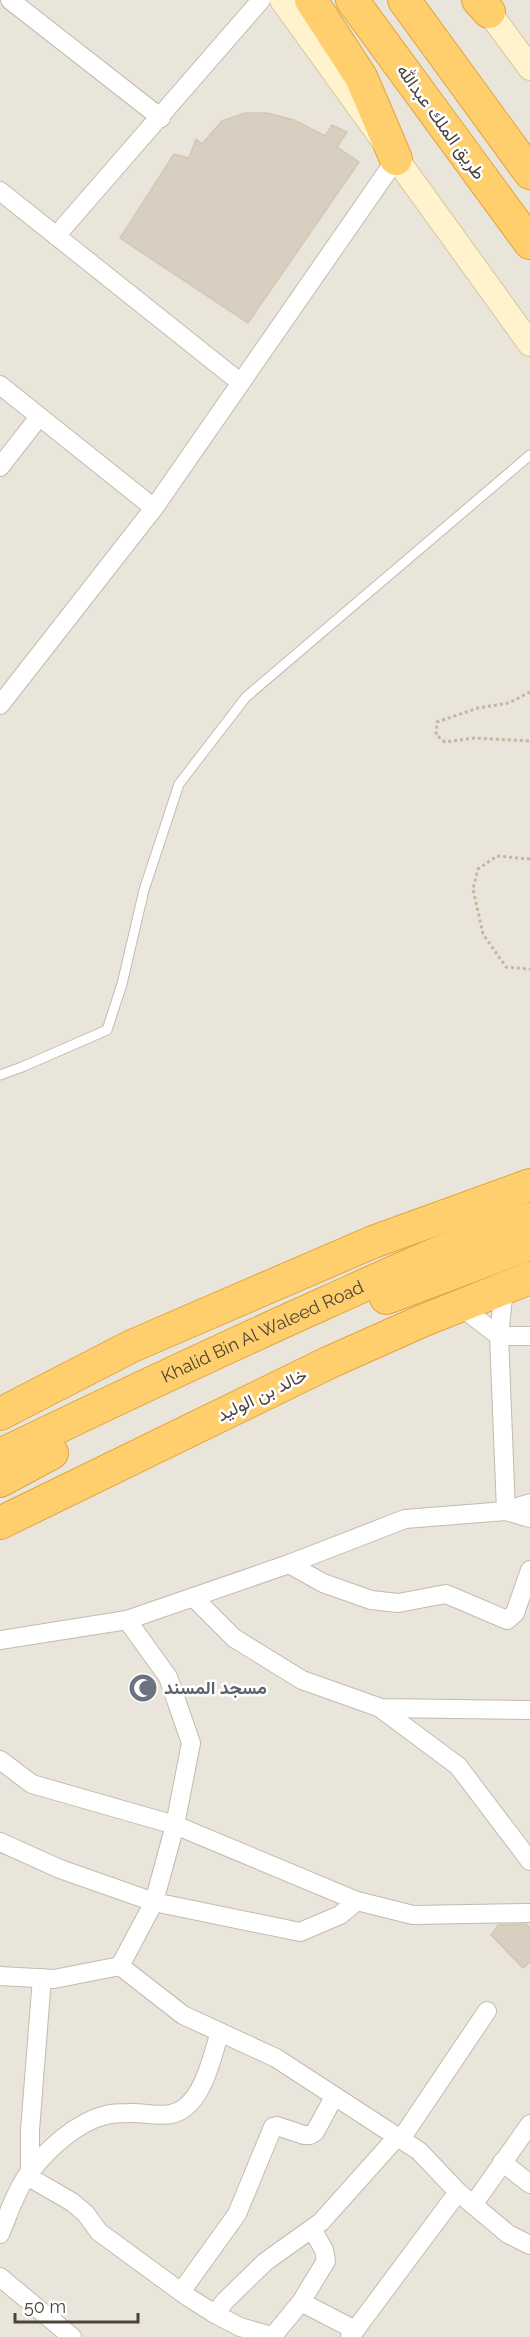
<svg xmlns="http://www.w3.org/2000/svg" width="530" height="2337" font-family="Raleway,Vazirmatn,sans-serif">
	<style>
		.residential { fill: #eae5da }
		.building { fill: #d8cfc1; stroke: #d3c7b4; stroke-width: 1.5 }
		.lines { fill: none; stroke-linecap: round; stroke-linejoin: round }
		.lane-casing { stroke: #c2bbae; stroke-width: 11 }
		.street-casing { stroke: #c2bbae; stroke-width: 20 }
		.secondary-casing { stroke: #d6c79b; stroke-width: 26 }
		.highway-casing { stroke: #e0a43c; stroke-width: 34 }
		.path { stroke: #c4b79f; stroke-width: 3; stroke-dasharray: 3 3; stroke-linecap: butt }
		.lane { stroke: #fff; stroke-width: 9 }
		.street { stroke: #fff; stroke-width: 18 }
		.secondary { stroke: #fff3cd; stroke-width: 24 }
		.highway { stroke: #ffcf6e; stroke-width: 32 }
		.labels { text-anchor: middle; stroke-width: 5; stroke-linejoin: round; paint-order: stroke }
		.street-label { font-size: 18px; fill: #4b4439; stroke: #fff }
		.worship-label { font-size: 18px; font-weight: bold; fill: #5b616d; stroke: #fff; text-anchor: start }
	</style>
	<rect width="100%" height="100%" fill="#f6f3ec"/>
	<!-- residential -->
	<rect class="residential" x="0" y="0" width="530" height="2337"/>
	<!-- building -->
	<g class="building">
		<polygon points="245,113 267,113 294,120 325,136 332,125 347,132 337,147 359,162 248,323 120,238 174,154 189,158 196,139 202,144 222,121"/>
		<polygon points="526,1924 530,1928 530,1962 523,1968 491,1935 498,1925"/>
	</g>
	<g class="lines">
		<!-- lane casing -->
		<g class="lane-casing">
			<polyline id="lane" points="0,1075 22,1067 107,1030 122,984 144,890 179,784 246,697 530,455"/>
		</g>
		<!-- street casing -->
		<g class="street-casing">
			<g id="street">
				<polyline points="10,0 161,118"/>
				<polyline points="0,191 241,383"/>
				<polyline points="56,236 261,0"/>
				<polyline points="0,385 154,508"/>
				<polyline points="0,467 39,417"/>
				<polyline points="0,705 154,508 396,159"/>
				<polyline points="504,1288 499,1336 506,1511 530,1518"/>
				<polyline points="460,1306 499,1336 530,1336"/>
				<polyline points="289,1564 323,1583 371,1600 398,1603 446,1594 507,1620 515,1613 530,1570"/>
				<polyline points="193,1597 234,1638 302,1680 381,1708 530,1710"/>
				<polyline points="0,1640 127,1620 289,1564 405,1519 506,1511 530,1503"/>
				<polyline points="380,1708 458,1766 530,1861"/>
				<polyline points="0,1760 32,1784 175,1825 357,1901 413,1915 530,1913"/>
				<polyline points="0,1842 60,1869 154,1902 300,1932 340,1915 357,1901"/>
				<polyline points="120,1966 154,1902 175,1825 191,1743 168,1677 127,1620"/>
				<polyline points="0,1976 54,1979 120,1966 183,2015 276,2058 419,2151 458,2192 508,2234 530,2245"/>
				<polyline points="401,2139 487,2011"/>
				<polyline points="502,2162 530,2184"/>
				<polyline points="30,2172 30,2130 42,1978"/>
				<polyline points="27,2176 72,2202 86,2214 99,2232 188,2297 215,2314 225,2301 265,2262 321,2222 397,2137"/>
				<polyline points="473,2205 530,2124"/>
				<path d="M0 2234C8 2216 15 2192 27 2176 45 2151 76 2122 106 2115 113 2113 122 2113 129 2113 147 2112 167 2120 183 2109 205 2094 212 2056 220 2032"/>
				<polyline points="0,2277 72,2337"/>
				<polyline points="181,2292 237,2214 273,2127 277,2126 304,2135 310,2135 315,2132 334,2097"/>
				<polyline points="301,2302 355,2330"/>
				<polyline points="215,2314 240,2327 275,2337"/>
				<polyline points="273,2336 301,2302 326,2261 324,2250 312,2229"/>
				<polyline points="350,2337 458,2192"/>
			</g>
		</g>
		<!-- secondary casing -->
		<g class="secondary-casing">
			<g id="secondary">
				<polyline points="282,0 530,344"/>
				<polyline points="480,0 530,68"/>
			</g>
		</g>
		<!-- highway casing -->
		<g class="highway-casing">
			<g id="highway">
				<polyline points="311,0 361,77 396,159"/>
				<polyline points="352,0 530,243"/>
				<polyline points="404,0 530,173"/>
				<polyline points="478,0 489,12"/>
				<polyline points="386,1298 530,1244"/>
				<polyline points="0,1414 132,1346 373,1242 530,1185"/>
				<path id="s1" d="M0 1455C108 1403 216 1352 325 1303 392 1273 459 1241 530 1219"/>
				<polyline points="0,1481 52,1453"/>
				<polyline points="0,1523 330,1362 422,1321 530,1278"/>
			</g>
		</g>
		<!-- path -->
		<g class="path">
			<polyline points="530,692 509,703 478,708 437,722 436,735 445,742 474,738 530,741"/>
			<polyline points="530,859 497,856 478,869 473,889 483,934 506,967 530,969"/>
		</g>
		<!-- lane -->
		<use href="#lane" class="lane"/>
		<!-- street -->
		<use href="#street" class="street"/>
		<!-- secondary -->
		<use href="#secondary" class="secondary"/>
		<!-- highway -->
		<use href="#highway" class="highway"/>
	</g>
	<!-- icons -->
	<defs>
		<g id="mosque-disc" transform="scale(1.5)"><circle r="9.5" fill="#6b7280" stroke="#fff"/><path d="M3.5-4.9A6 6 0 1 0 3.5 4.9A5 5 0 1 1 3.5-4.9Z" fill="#fff"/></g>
	</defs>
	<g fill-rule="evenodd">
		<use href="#mosque-disc" x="143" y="1688"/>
	</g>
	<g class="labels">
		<!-- street labels -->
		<g class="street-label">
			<text transform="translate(441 122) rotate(54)" y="6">طريق الملك عبدالله</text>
			<text dy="6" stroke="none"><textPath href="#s1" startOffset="290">Khalid Bin Al Waleed Road</textPath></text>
			<text transform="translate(262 1395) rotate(-26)" y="6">خالد بن الوليد</text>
		</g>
		<!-- worship labels -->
		<g class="worship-label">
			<text x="164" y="1694">مسجد المسند</text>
		</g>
	</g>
	<!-- scale -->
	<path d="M15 2313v9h123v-9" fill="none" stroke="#4b4439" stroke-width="3"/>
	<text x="24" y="2313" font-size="18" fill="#4b4439" stroke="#ffffff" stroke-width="4.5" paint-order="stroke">50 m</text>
</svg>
